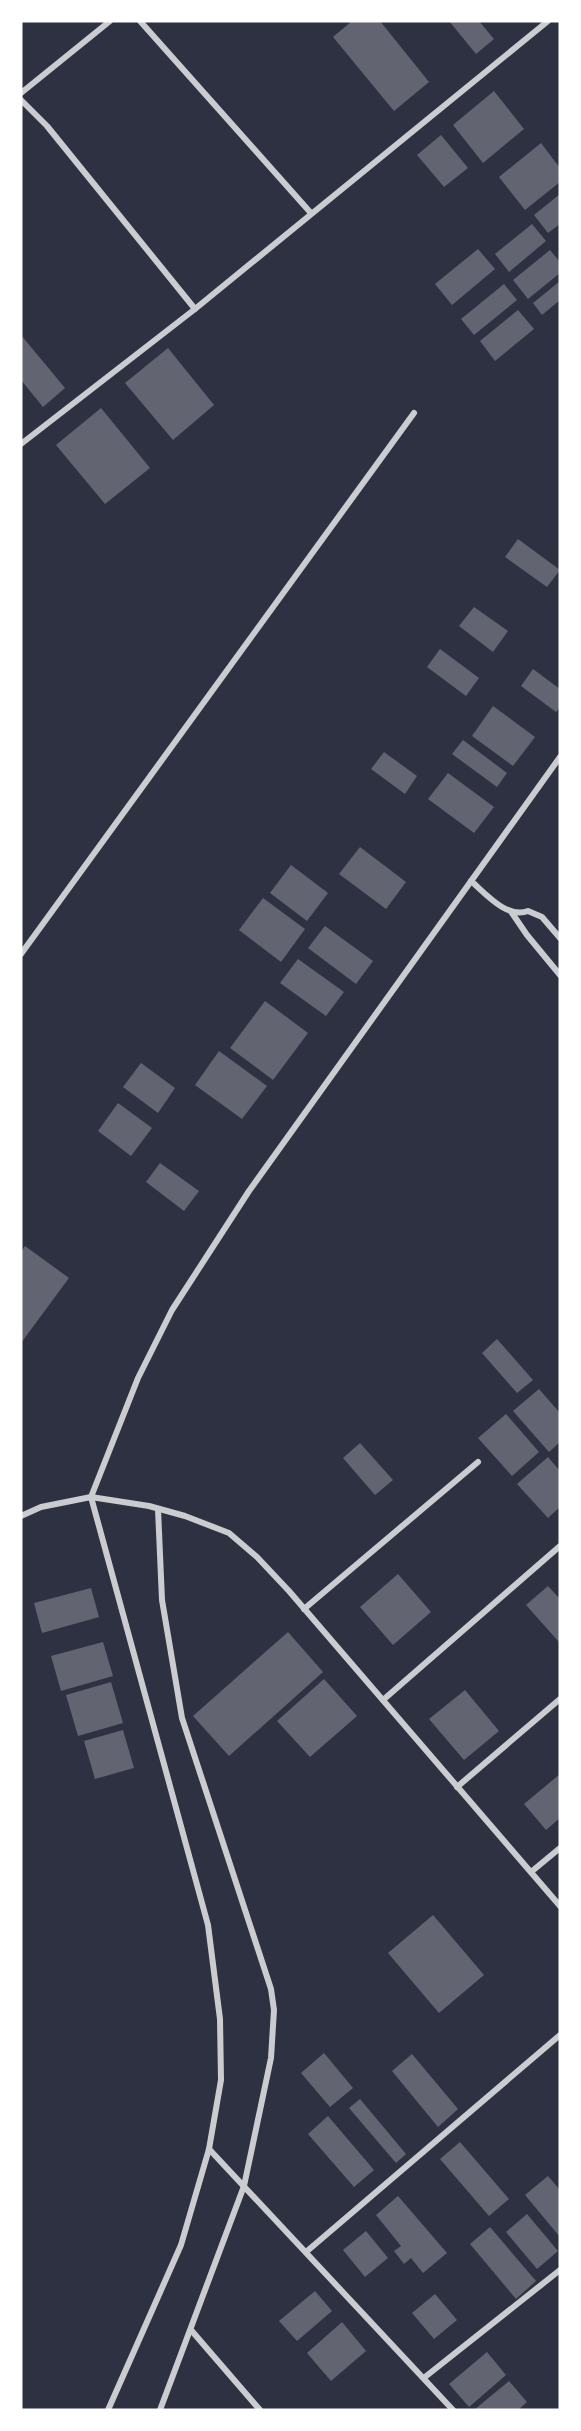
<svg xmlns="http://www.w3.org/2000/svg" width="581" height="2431" font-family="Figtree,sans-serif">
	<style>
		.building { fill: #626471 }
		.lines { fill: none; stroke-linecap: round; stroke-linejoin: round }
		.minor { stroke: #caccd0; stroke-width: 6 }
	</style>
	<rect width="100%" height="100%" fill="#2d3142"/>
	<!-- building -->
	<g class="building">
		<polygon points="352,21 380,21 429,82 394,111 333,37"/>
		<polygon points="449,21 479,21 494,39 476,54"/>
		<polygon points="494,91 524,129 483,163 453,125"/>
		<polygon points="441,135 468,168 444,187 417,155"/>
		<polygon points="541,143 560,168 560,182 525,210 499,177"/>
		<polygon points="560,194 560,224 548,233 534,215"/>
		<polygon points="532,224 546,241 509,272 495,254"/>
		<polygon points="478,249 495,269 452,305 435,284"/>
		<polygon points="550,250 560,262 560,273 528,299 513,280"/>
		<polygon points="560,281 560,300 542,315 533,303"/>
		<polygon points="504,284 517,300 474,335 461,319"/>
		<polygon points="518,310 534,329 495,361 480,341"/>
		<polygon points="21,335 65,388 43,407 21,380"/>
		<polygon points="168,348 214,405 173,440 125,383"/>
		<polygon points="101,408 150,468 105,504 56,445"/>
		<polygon points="518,539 560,570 547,587 505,557"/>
		<polygon points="474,607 508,631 493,652 459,626"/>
		<polygon points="440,649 479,678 466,696 427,667"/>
		<polygon points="533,669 560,689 560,707 556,712 521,686"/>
		<polygon points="493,706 535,737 513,766 472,736"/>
		<polygon points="463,740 507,773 497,787 452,754"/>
		<polygon points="384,752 417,776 405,794 371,769"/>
		<polygon points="448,773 494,807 474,833 428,799"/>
		<polygon points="360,847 406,882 386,909 339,874"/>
		<polygon points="291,865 328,893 307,921 270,893"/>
		<polygon points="263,898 305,929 281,962 239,930"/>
		<polygon points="325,926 373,961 356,984 308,948"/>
		<polygon points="298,959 344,992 326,1016 280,983"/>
		<polygon points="265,1001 308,1033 273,1080 230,1048"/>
		<polygon points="219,1051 267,1086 242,1119 195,1085"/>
		<polygon points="141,1063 175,1088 158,1113 123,1087"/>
		<polygon points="118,1103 152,1128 131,1156 98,1131"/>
		<polygon points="160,1163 199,1191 184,1211 146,1182"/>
		<polygon points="25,1246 69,1278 21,1343 21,1252"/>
		<polygon points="497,1339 533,1380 517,1393 482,1353"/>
		<polygon points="539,1389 560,1413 560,1442 549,1452 513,1411"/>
		<polygon points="506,1414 539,1452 512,1476 478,1438"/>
		<polygon points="360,1443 393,1480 375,1495 343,1458"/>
		<polygon points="548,1457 560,1471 560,1507 548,1518 517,1484"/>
		<polygon points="398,1574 431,1612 393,1645 360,1607"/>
		<polygon points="548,1586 560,1599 559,1642 526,1605"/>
		<polygon points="91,1588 99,1617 42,1633 34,1603"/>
		<polygon points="288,1632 323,1672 229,1756 193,1716"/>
		<polygon points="103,1642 113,1676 61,1691 51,1656"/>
		<polygon points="324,1679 357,1716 310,1757 277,1721"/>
		<polygon points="111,1682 123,1723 78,1736 66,1695"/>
		<polygon points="465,1690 499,1731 464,1760 429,1719"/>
		<polygon points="123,1730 134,1768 95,1779 84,1741"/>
		<polygon points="560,1774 560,1818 546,1830 524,1804"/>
		<polygon points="433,1915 484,1975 439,2013 388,1953"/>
		<polygon points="324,2053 353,2088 330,2107 301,2073"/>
		<polygon points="412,2054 458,2109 438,2127 392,2071"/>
		<polygon points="360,2099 406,2154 396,2163 349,2108"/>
		<polygon points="328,2116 374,2170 354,2187 308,2134"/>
		<polygon points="460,2142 509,2199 489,2216 440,2159"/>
		<polygon points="548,2176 560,2190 560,2237 525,2195"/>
		<polygon points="398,2196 447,2253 423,2273 411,2258 404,2264 394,2251 401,2246 376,2215"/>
		<polygon points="527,2214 558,2251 537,2269 506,2232"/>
		<polygon points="490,2227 536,2281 516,2299 470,2244"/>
		<polygon points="366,2231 388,2258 365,2277 343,2250"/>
		<polygon points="315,2291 332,2311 297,2341 279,2321"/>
		<polygon points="435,2294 457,2320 434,2339 412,2313"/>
		<polygon points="342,2322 366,2351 331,2381 307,2353"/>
		<polygon points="487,2352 506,2375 469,2407 449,2384"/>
		<polygon points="509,2381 527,2402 518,2410 474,2410"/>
	</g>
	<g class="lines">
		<!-- minor -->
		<g class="minor">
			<polyline points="140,21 310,212"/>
			<polyline points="21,93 110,21"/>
			<polyline points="21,100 47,126 195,309"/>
			<polyline points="21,444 195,309 548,21"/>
			<path d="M471 881C486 894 507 919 528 911L542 917 560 938"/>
			<polyline points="512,913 527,935 560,975"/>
			<polyline points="21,954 414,413"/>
			<polyline points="158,1509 162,1600 182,1718 271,1989 274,2010 271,2058 244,2186 160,2410"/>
			<polyline points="21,1516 41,1507 91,1497 149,1506 185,1516 229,1533 257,1557 289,1591 560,1906"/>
			<polyline points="304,1609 478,1462"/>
			<polyline points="383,1700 560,1546"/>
			<polyline points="457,1787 560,1699"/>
			<polyline points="531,1872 560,1848"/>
			<polyline points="209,2149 453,2410"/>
			<polyline points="306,2252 560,2035"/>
			<polyline points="191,2330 260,2410"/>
			<polyline points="425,2377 560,2270"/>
			<polyline points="108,2410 181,2245 209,2149 221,2080 220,2019 208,1925 91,1497 138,1378 172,1310 249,1191 560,757"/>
		</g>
	</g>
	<!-- border -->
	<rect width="581" height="2431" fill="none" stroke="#ffffff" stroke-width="45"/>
</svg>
